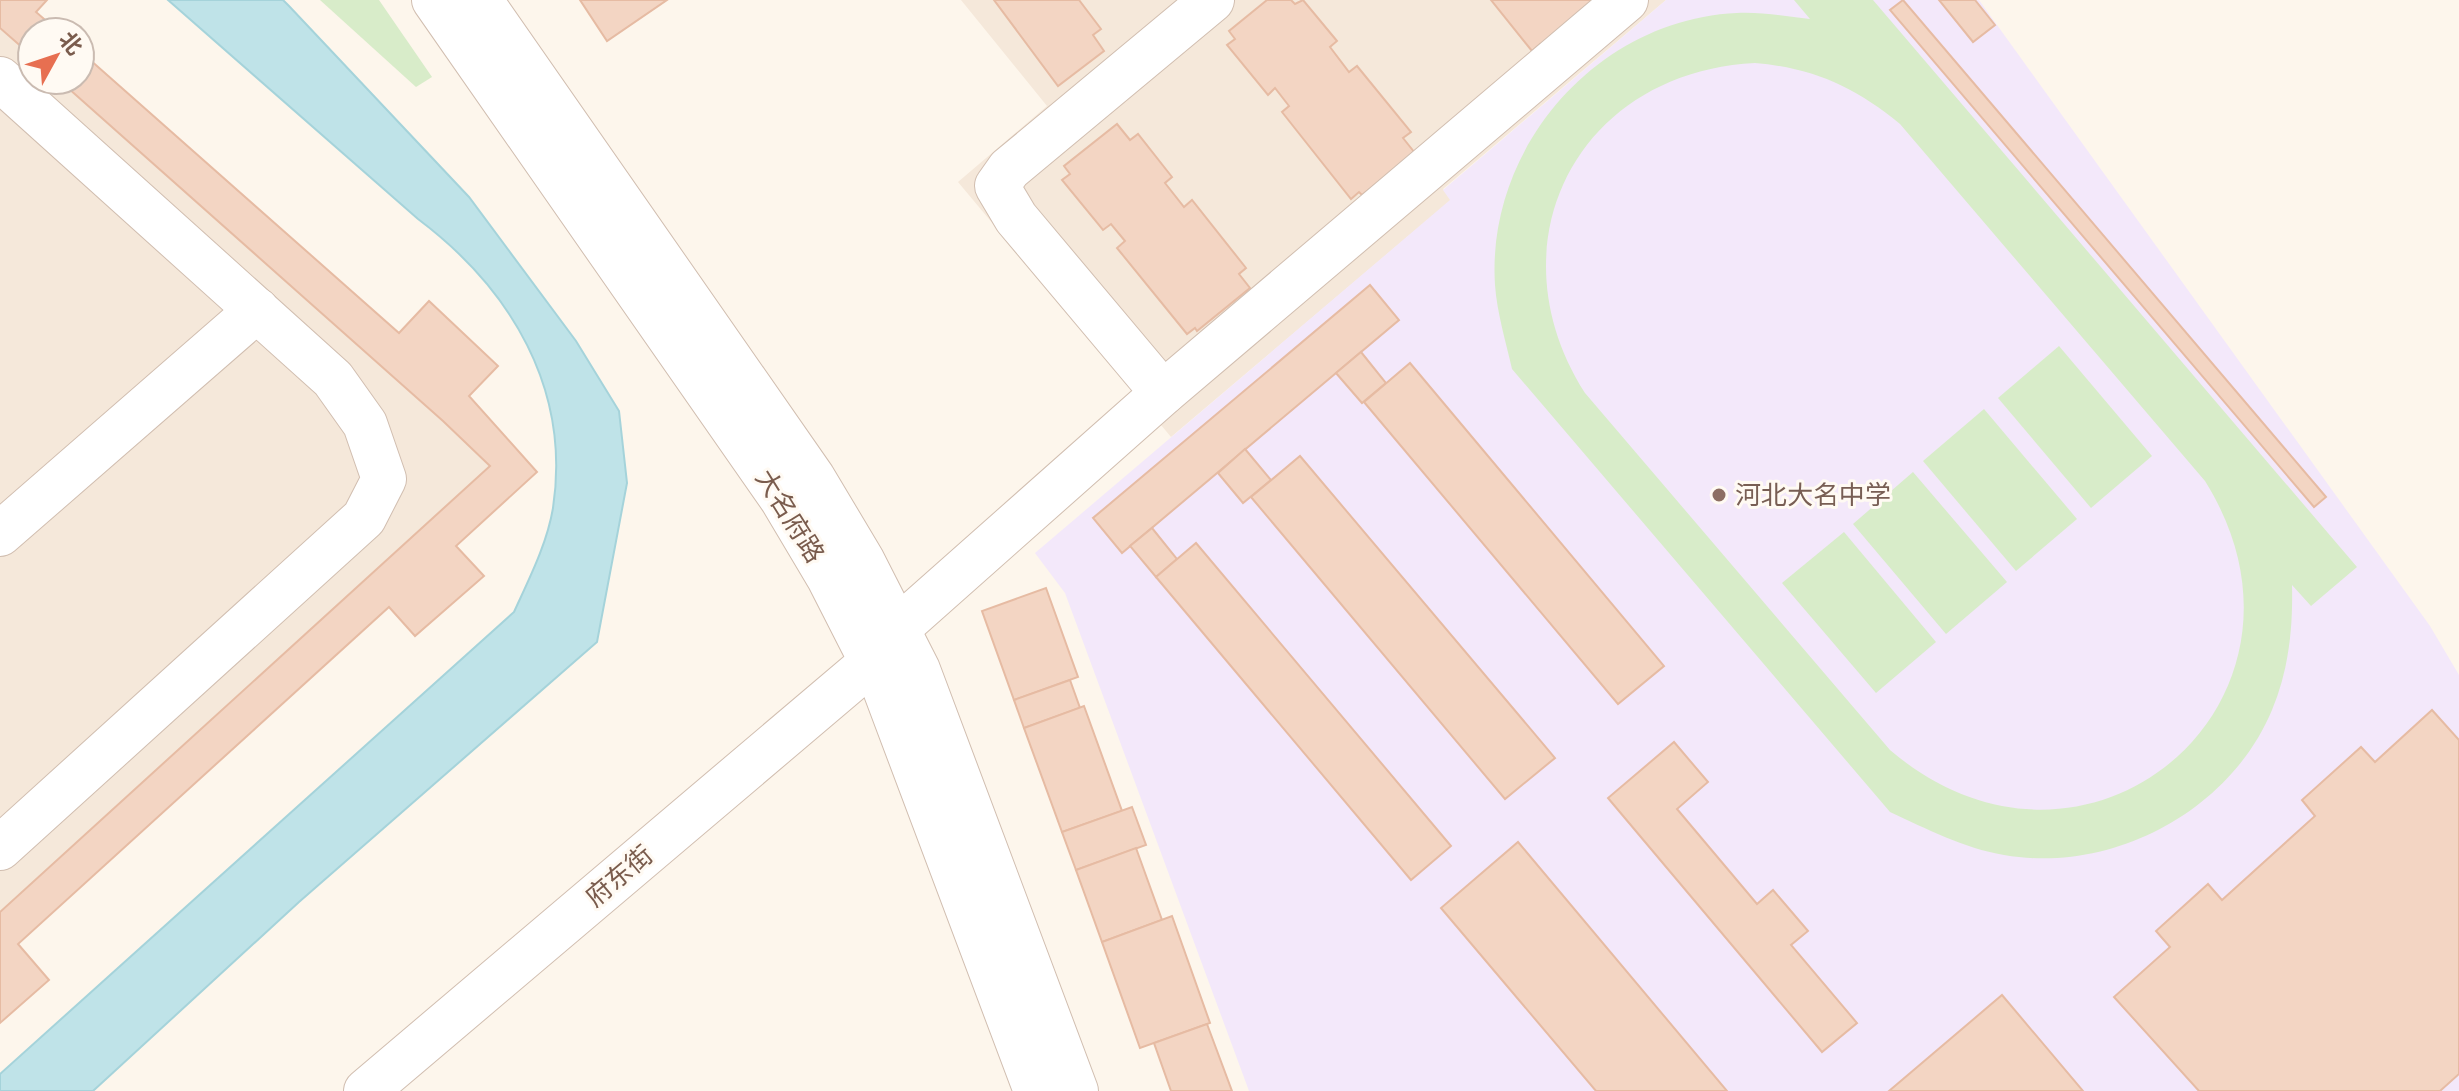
<svg xmlns="http://www.w3.org/2000/svg" width="2459" height="1091" font-family="'Space Grotesk','Noto Sans SC',sans-serif">
	<style>
		.residential { fill: #f5e8da }
		.education { fill: #f3e8fa }
		.green { fill: #d8ecc9; fill-rule: evenodd }
		.water { fill: #bfe3e8; stroke: #a5d3da; stroke-width: 2 }
		.building { fill: #f3d5c3; stroke: #e6bba3; stroke-width: 2 }
		.lines { fill: none; stroke-linecap: round; stroke-linejoin: round }
		.minor-casing { stroke: #d1beb0; stroke-width: 46 }
		.minor { stroke: #fff; stroke-width: 44 }
		.education-dot { fill: #8d6e63; stroke: #fffaf3; stroke-width: 3 }
		.labels { text-anchor: middle; stroke-width: 6; stroke-linejoin: round; paint-order: stroke }
		.education-label { font-size: 26px; fill: #785e54; stroke: #fffaf3; text-anchor: start }
		.street-label { font-size: 26px; fill: #7a5c4d; stroke: #fffaf3 }
	</style>
	<rect width="100%" height="100%" fill="#fdf6ec"/>
	<!-- residential -->
	<g class="residential">
		<polygon points="961,0 1666,0 1443,189 1451,200 1171,437 958,182 1047,106"/>
		<polygon points="0,28 32,56 32,80 59,80 443,421 490,466 0,912"/>
	</g>
	<!-- education -->
	<polygon class="education" points="1666,0 1979,0 2430,626 2459,675 2459,1091 1249,1091 1065,593 1035,553 1450,200 1443,190"/>
	<!-- green -->
	<g class="green">
		<polygon points="320,0 379,0 432,77 416,87"/>
		<path d="M1794 0H1873L2357 567 2311 606 2292 585C2293 628 2289 669 2272 710 2230 811 2112 874 2004 855 1963 848 1927 829 1890 812L1512 369C1506 342 1497 313 1495 285 1486 147 1598 19 1737 13 1762 12 1785 16 1810 19ZM1755 63C1813 68 1855 87 1900 124L2205 481C2342 700 2087 918 1890 750L1585 393C1490 244 1577 72 1755 63Z"/>
		<polygon points="2059,346 2152,456 2091,508 1998,398"/>
		<polygon points="1984,409 2077,519 2016,571 1923,461"/>
		<polygon points="1913,472 2007,582 1946,634 1853,524"/>
		<polygon points="1844,532 1936,642 1876,693 1782,583"/>
	</g>
	<!-- water -->
	<path class="water" d="M168 0H283L289 6 469 197 576 341 619 411 627 483 597 642 299 902 93 1091H0V1074L514 612C529 579 547 544 553 508 571 389 511 289 418 219Z"/>
	<!-- building -->
	<g class="building">
		<polygon points="0,0 47,0 36,12 59,32 32,32 32,56 0,28"/>
		<polygon points="580,0 667,0 607,41"/>
		<polygon points="994,0 1079,0 1101,29 1093,35 1104,51 1058,86"/>
		<polygon points="1267,0 1291,0 1295,4 1303,0 1337,41 1330,47 1349,72 1357,66 1411,132 1403,138 1415,153 1362,195 1359,192 1351,199 1282,112 1289,106 1275,88 1268,95 1227,45 1235,39 1229,31"/>
		<polygon points="1491,0 1592,0 1595,5 1542,47 1540,44 1532,51"/>
		<polygon points="1903,0 2326,497 2314,507 1890,10"/>
		<polygon points="1939,0 1975,0 1995,25 1973,42"/>
		<polygon points="80,51 399,333 429,301 498,366 469,396 537,472 456,546 484,576 415,636 389,607 18,944 49,980 0,1023 0,912 490,466 443,421 59,80 80,80"/>
		<polygon points="1117,124 1130,140 1138,134 1172,177 1165,183 1184,207 1192,200 1246,268 1239,274 1250,288 1197,331 1195,328 1187,334 1117,248 1125,241 1111,224 1103,230 1062,180 1070,174 1064,166"/>
		<polygon points="1370,285 1399,320 1122,553 1093,518"/>
		<polygon points="1361,352 1386,383 1362,403 1336,373"/>
		<polygon points="1410,363 1664,666 1618,704 1364,402"/>
		<polygon points="1245,449 1271,480 1243,503 1218,473"/>
		<polygon points="1300,456 1555,758 1505,799 1251,497"/>
		<polygon points="1152,528 1177,559 1156,577 1130,546"/>
		<polygon points="1196,543 1451,846 1411,880 1156,577"/>
		<polygon points="1046,588 1078,677 1014,700 982,611"/>
		<polygon points="1070,680 1080,708 1024,728 1014,700"/>
		<polygon points="1084,706 1122,811 1062,832 1024,728"/>
		<polygon points="2432,710 2459,740 2459,1074 2440,1091 2199,1091 2114,997 2170,947 2156,931 2208,884 2222,900 2315,816 2302,800 2361,747 2375,762"/>
		<polygon points="1674,742 1708,782 1677,809 1757,904 1773,890 1808,931 1791,945 1857,1023 1822,1052 1608,798"/>
		<polygon points="1132,807 1146,845 1076,870 1062,832"/>
		<polygon points="1518,842 1727,1091 1596,1091 1441,908"/>
		<polygon points="1136,848 1162,920 1102,942 1076,870"/>
		<polygon points="1172,916 1210,1023 1140,1048 1102,942"/>
		<polygon points="2002,995 2083,1091 1889,1091"/>
		<polygon points="1207,1024 1232,1091 1171,1091 1154,1043"/>
	</g>
	<g class="lines">
		<!-- minor casing -->
		<g class="minor-casing">
			<g id="minor">
				<polyline points="434,0 782,499 829,578 883,684 1036,1091"/>
				<polyline points="480,0 813,478 862,560 918,670 1076,1091"/>
				<polyline points="0,79 333,379 365,424 384,479 364,518 0,848"/>
				<polyline points="1163,393 1016,218 997,186 1009,169 1212,0"/>
				<polyline points="0,534 257,310"/>
				<polyline points="898,628 1163,393 1626,0"/>
				<polyline points="366,1091 872,662"/>
			</g>
		</g>
		<!-- minor -->
		<use href="#minor" class="minor"/>
	</g>
	<!-- markers -->
	<circle class="education-dot" cx="1719" cy="495" r="8"/>
	<g class="labels">
		<!-- education labels -->
		<g class="education-label">
			<text x="1735" y="504">河北大名中学</text>
		</g>
		<!-- street labels -->
		<g class="street-label">
			<text transform="translate(790 516) rotate(58)" y="9">大名府路</text>
			<text transform="translate(619 876) rotate(-40)" y="9">府东街</text>
		</g>
	</g>
	<!-- north arrow -->
	<g transform="translate(56 56) rotate(50)"><circle r="38" fill="#fffaf3" stroke="#cabbb1" stroke-width="2"/>
	<path d="M0-6L14 30L0 20L-14 30Z" fill="#e76f51"/>
	<text y="-12" font-size="22" font-weight="bold" text-anchor="middle" fill="#7a5c4d">北</text>
	</g>
</svg>
